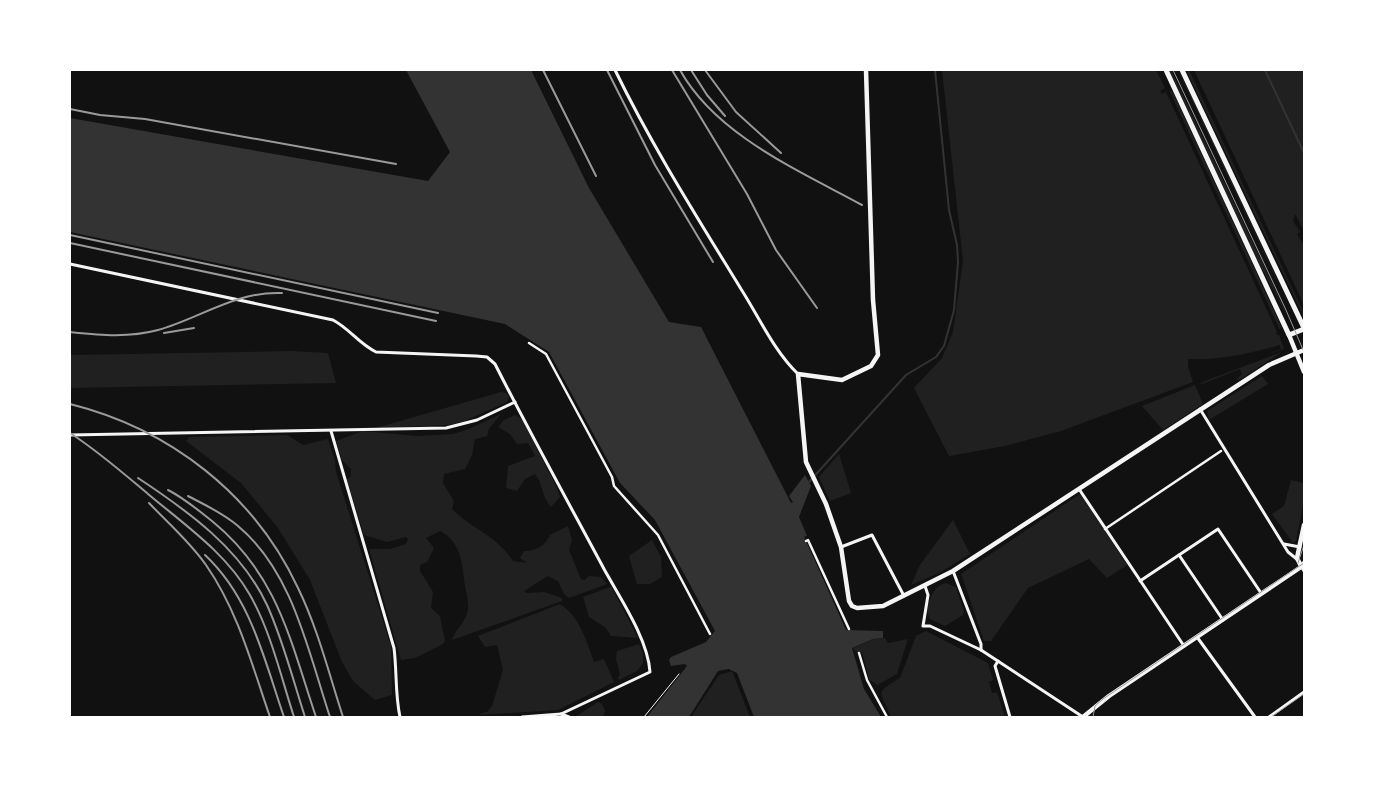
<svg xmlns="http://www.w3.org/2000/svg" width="1374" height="787" font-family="'PT Sans',sans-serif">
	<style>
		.green { fill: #202020 }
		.water { fill: #333 }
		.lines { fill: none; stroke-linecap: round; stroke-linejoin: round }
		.stream { stroke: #333; stroke-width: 2 }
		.path { stroke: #f5f5f5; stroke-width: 1 }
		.pedestrian { stroke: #f5f5f5; stroke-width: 2.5 }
		.minor { stroke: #f5f5f5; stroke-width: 3 }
		.tertiary { stroke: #f5f5f5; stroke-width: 4.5 }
		.primary { stroke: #f5f5f5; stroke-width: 5 }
		.tram { stroke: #9a9a9a; stroke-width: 1 }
		.rail { stroke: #9a9a9a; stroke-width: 2 }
	</style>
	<rect width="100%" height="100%" fill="#111"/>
	<!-- green -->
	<g class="green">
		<path d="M942 70H1156L1165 88 1160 91 1162 94 1166 92 1277 332 1276 335H1279L1284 349 1268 354 1281 349 1280 345C1248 354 1221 360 1188 359V367L1193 382 1061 431 1005 446 949 456 914 388 942 358 953 332 963 261Z"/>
		<polygon points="1169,70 1171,70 1292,325 1254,254"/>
		<polygon points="1178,70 1196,104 1297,323"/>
		<polygon points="1186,70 1189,70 1304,313 1304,317"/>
		<polygon points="1194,70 1304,70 1304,231 1295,214 1293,221 1300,232 1297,234 1304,246 1304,305"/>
		<polygon points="1169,90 1173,92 1281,326 1280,330"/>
		<polygon points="291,351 328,353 336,383 70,388 70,355"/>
		<polygon points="1282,352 1239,380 1236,379 1242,374 1240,369 1202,384 1200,383"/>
		<polygon points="1262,376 1268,384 1209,420 1207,411"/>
		<polygon points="1195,385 1203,404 1163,430 1142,406"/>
		<polygon points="501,392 507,393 509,396 507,402 462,422 448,425 376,428"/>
		<path d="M501 414 489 429 487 436 475 439 472 455 465 469 444 474 443 483 454 501 452 509C473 530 495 534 513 561L527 563 520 558 524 551C536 551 545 546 550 535L568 526 572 540 569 550 581 579 585 580 589 576 601 577 607 584 569 598 564 594 558 581 548 576 524 591 527 593 544 592 562 598V601L452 640C456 628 466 623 468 609 469 602 466 593 465 586 462 565 462 542 440 531L426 538 434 548 427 562 420 565V571L433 592 431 608 440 616 445 641 443 644 415 658 401 660 369 549H390L406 544 408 539 406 537 387 542 364 535 347 480 351 476V469L342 460 336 441 363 431 417 436 453 434 469 429Z"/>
		<path d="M515 415 522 419 556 486 560 497 551 507C541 496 543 483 535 474L525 479 517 491 506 488 508 466 535 456 528 443 517 444 510 434 498 427 504 420Z"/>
		<polygon points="287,435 303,445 328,439 335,460 336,472 391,646 392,695 375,700 353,681 342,662 310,580 278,528 241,483 186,441 189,437"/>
		<polygon points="839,454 851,493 830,501 819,477"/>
		<polygon points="1291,480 1304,483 1304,499 1296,541 1293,543 1272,514 1284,506"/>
		<polygon points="1080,494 1127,565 1107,578 1089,559 1028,588 991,641 984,641 961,574"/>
		<polygon points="953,520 970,554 939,573 911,585 920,565"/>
		<polygon points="652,540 661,557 662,577 650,584 637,584 629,556"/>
		<path d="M946 583 956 587 964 612 963 615 945 626 930 619 927 611C929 600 933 586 946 583Z"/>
		<polygon points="610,587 612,588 638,638 611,636 606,628 589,617 583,597"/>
		<path d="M560 604C580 617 586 640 594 662L604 659 614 682 558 710 480 715 481 713 487 712 492 706 503 670 497 645 485 647 478 636Z"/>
		<path d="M926 631 988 663 993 680 989 682 992 693 997 692 1005 717H891C881 691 873 694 900 678L916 636Z"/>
		<polygon points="885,638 888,643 908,639 897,674 877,685 869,679 862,652 857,653 853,648 874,639"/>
		<polygon points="639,644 643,653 643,663 637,671 619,680 618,678 620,674 616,659 617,651"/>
		<polygon points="732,671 750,717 691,717 719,675"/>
		<polygon points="598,702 602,704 605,711 603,717 575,717"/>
	</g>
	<!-- water -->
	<polygon class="water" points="406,70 531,70 589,188 669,322 701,327 791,503 793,502 789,496 805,475 811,486 799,517 807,536 804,537 806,541 846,630 883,631 883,638 873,639 852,648 864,689 881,717 754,717 737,673 729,669 718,671 689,717 647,717 687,666 685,664 671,666 669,660 671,657 706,642 715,631 655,520 620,483 549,352 505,324 70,232 70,118 428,181 450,152"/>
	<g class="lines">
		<!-- stream -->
		<g class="stream">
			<polyline points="1265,70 1304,153"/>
			<polyline points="809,482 906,375 936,357 944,346 954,310 958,262 957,245 949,210 935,70"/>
		</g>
		<!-- path -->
		<polyline class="path" points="644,717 679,674"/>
		<!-- pedestrian -->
		<g class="pedestrian">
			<polyline points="529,343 546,354 612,477 614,486 658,535 710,634"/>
			<polyline points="1105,529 1221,451"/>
			<polyline points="806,541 808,540 849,629"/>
			<polyline points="859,653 867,680 887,717"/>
		</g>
		<!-- minor -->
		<g class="minor">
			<path d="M615 70C652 146 697 217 741 289 759 317 774 351 798 374"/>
			<path d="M70 264 333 320C350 329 359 344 376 352L476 356 487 357 495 364C530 433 567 500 604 569 620 598 648 639 650 672L561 714 522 717"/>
			<polyline points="1200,409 1288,552 1298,560"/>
			<path d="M331 431 394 648C397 672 395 694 400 717"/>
			<polyline points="70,435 446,428 477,420 515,402"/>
			<polyline points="1079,489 1184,646"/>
			<polyline points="1284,544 1300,547"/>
			<polyline points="841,547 872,535 904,596"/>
			<polyline points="1179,555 1223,620"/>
			<polyline points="1304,562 1301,566 1304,571"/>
			<polyline points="953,571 981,644 981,650"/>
			<polyline points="1140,581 1218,529 1261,593"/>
			<polyline points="925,586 928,595 923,626 930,626 981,650 1083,717"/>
			<polyline points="1197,637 1255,717"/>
			<polyline points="998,661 995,666 1010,717"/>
			<polyline points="561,714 569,717"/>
			<polyline points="1269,717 1304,692"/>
		</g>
		<!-- tertiary -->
		<g class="tertiary">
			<polyline points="866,70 873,300 878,355 871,366 842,380 798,374 806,462 826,504 841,547 849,601 852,606 857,608 883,606 953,571 1269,365 1304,350"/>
			<polyline points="1289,335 1304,372"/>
			<polyline points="1301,566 1297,558 1304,525"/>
			<polyline points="1083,717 1109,696 1304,565"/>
		</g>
		<!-- primary -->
		<g class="primary">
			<polyline points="1166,70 1289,335 1304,329"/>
			<polyline points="1182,70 1304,328"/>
		</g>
		<!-- tram -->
		<g class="tram">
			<polyline points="1173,70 1286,310 1304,352"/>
			<polyline points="1298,563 1304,545"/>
			<polyline points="1093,717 1095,706 1103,699 1304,563 1304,558"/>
			<polyline points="1271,717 1304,694"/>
		</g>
		<!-- rail -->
		<g class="rail">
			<polyline points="543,70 596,176"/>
			<polyline points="607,70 655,165 713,262"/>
			<polyline points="672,70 747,194 776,250 817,308"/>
			<path d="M680 70C716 135 798 170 862 205"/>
			<polyline points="691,70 707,95 725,116"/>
			<polyline points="705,70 736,112 781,153"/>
			<polyline points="70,109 100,115 145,119 396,164"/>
			<polyline points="70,235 438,313"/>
			<polyline points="70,243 436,321"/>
			<path d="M70 332C100 335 128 338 158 330 201 318 235 291 282 293"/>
			<polyline points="164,333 194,328"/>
			<path d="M70 404C170 429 254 494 298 588 318 629 329 674 343 717"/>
			<path d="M70 433C98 451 123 473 148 494 185 525 226 553 250 595 271 632 281 677 294 717"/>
			<path d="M138 478C188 511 241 549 267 605 283 640 293 680 305 717"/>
			<path d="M168 490C184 498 198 510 212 521 278 575 290 640 316 717"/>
			<path d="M188 496C205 505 223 513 238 526 293 572 308 651 330 717"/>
			<path d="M149 503C168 523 190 542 206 565 238 611 252 665 270 717"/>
			<path d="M205 555C251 598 264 659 284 717"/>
		</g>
	</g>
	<!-- border -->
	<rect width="1374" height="787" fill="none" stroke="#ffffff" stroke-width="142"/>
</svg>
